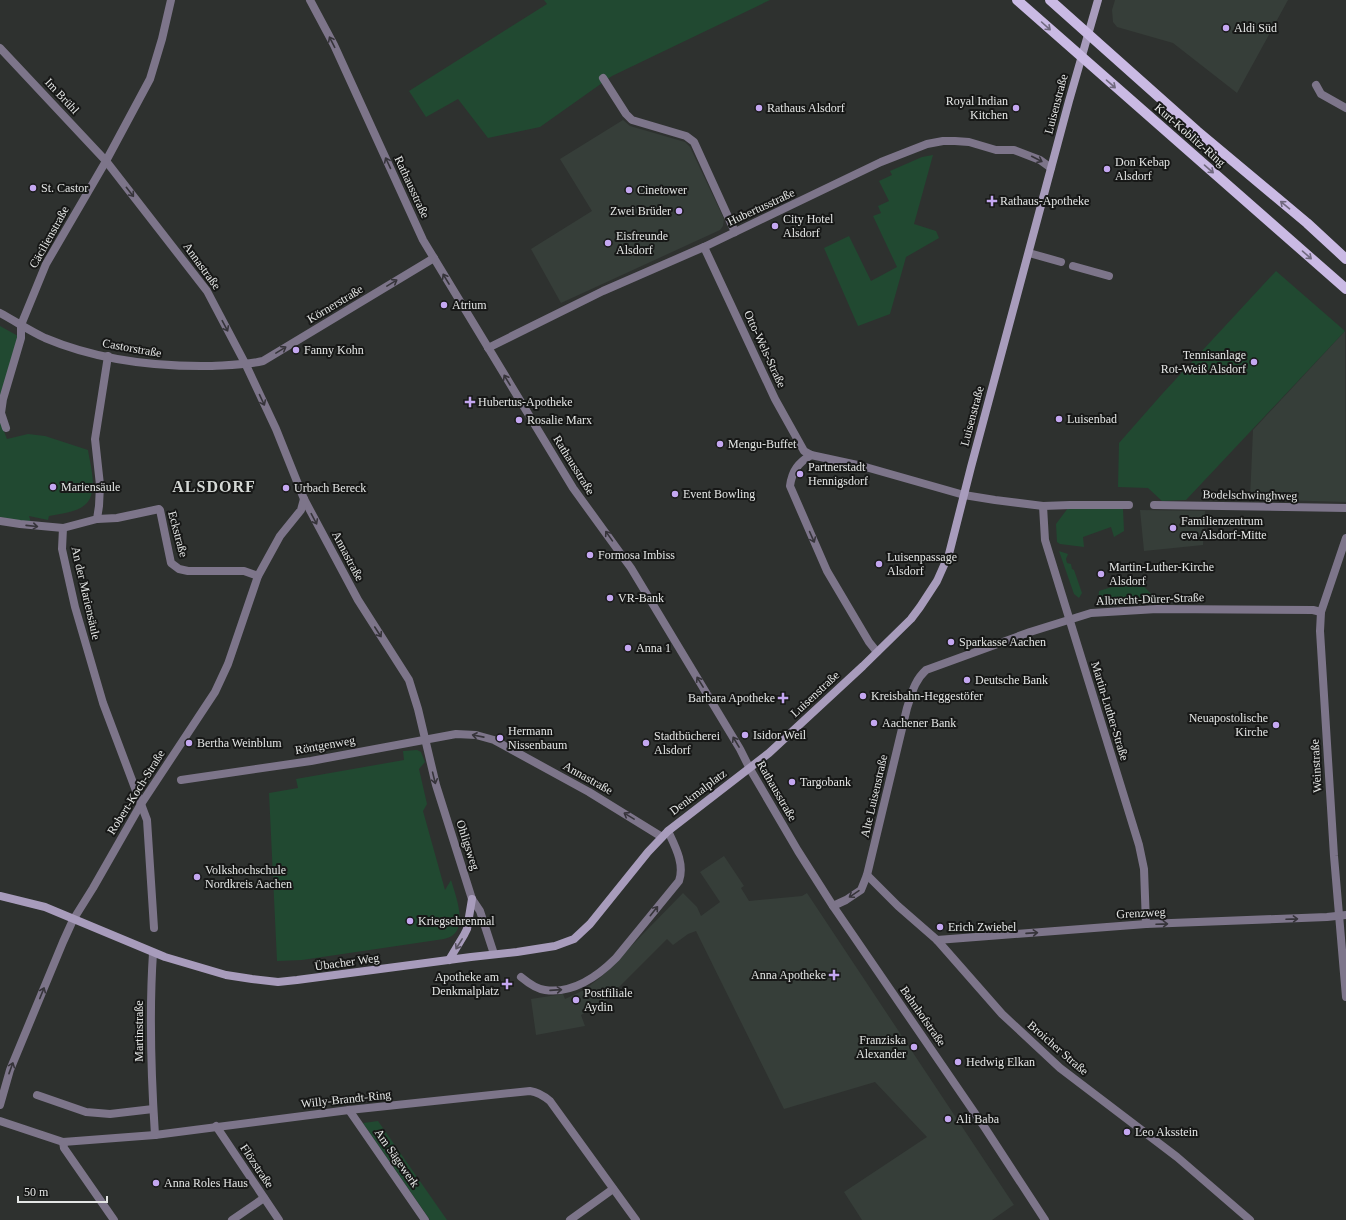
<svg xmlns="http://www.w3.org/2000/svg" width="1346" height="1220" font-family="'Times New Roman',serif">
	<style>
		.built { fill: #363e39 }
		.green { fill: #214931 }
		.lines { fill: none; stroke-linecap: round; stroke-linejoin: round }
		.pedestrian { stroke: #7d758a; stroke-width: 8 }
		.minor { stroke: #7d758a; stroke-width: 8 }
		.tertiary { stroke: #7d758a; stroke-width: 8 }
		.secondary { stroke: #a89cbc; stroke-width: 8 }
		.primary { stroke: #cabae4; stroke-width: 10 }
		.oneway { stroke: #70697e }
		.oneway2 { stroke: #36343a }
		.oneway3 { stroke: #585361 }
		.poi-dot { fill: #c4a7f1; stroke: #171817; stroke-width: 1.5 }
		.labels { text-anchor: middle; stroke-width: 4; stroke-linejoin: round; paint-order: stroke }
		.poi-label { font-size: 12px; fill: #e4e6e5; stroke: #171817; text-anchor: start }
		.street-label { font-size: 12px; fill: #e4e6e5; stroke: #171817 }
		.district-label { font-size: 16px; font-weight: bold; letter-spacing: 1px; fill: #d4d8d5; stroke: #171817 }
	</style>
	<rect width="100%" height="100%" fill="#2e312f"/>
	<!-- built -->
	<g class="built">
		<polygon points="1115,0 1288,0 1237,93 1173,43 1117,27 1113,22 1112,10"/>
		<polygon points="623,120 630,126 685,142 690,147 724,219 723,226 720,230 561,303 531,249 592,211 560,159"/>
		<polygon points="1345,331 1346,502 1250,499 1253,430"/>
		<polygon points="1140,510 1205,511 1203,545 1144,551"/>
		<polygon points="724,856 744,886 741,888 749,901 802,896 807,893 1014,1205 1012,1206 992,1220 862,1220 844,1192 927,1137 875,1082 784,1109 696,931 688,934 673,945 667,939 605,1001 581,1015 585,1026 536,1035 531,999 563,994 565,999 584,990 601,977 683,893 697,907 701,916 720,902 700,872"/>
	</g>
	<!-- green -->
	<g class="green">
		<polygon points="544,0 770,0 612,76 540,127 488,138 458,99 426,117 409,91 547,4"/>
		<polygon points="933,155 914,224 936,231 939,238 906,257 890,314 858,326 824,248 849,236 871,281 897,267 873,216 881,213 878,206 889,201 879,181 892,175 890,171 922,157"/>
		<polygon points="1276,271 1345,331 1186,500 1162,501 1148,488 1118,487 1119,443 1163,393"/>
		<polygon points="0,326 18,336 0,398"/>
		<path d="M0 421 7 439 28 434 45 436 88 450C91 470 102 501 76 510 68 513 58 514 49 516L48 520 29 516 31 523 0 517Z"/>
		<polygon points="1068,508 1123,509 1124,531 1114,537 1111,527 1083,537 1084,547 1060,544 1057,542 1056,524"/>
		<polygon points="1059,551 1068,554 1066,559 1067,563 1071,564 1072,569 1074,570 1082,593 1079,598 1074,594"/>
		<polygon points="1137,579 1152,595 1150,596 1149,598 1098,600 1099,591"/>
		<path d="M417 750 421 752 425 762 419 769 427 804 423 811 445 890 451 880C456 897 471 934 444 939L302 960 277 961 269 793 298 788 296 779 404 760 403 751Z"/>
		<polygon points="378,1121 447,1220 430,1220 363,1123"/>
	</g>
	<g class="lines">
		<!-- pedestrian -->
		<path class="pedestrian" d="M521 977C527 982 537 989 545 990 573 994 597 977 616 958L679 881C685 864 675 846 668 831"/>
		<!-- minor -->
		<g class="minor">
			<polyline points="310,0 334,45 423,240 573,488 631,568 740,749 750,769"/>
			<polyline points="0,48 106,161 207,291 246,365 276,429 304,499 358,600 409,680 418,709 436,785 472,899 480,911 494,954"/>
			<polyline points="603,78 626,114 632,120 686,136 694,142 735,232"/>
			<polyline points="1316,85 1321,94 1346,108"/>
			<polyline points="704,247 775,399 804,451 811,455 862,466 964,495 995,500 1043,506 1070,505 1129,505"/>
			<polyline points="1029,253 1061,262"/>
			<polyline points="1073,266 1109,276"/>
			<path d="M0 313C15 321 30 331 45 338 97 360 156 367 212 366 229 365 246 365 263 361L434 258"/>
			<polyline points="488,348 603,291 704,247 881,162 927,144 943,141 955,141 969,142 996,150 1014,150 1040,160 1051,168"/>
			<polyline points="108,356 95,439 100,485 99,506 97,519 63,528 62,549 75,607 103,703 147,820 154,928"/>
			<polyline points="6,428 1,413 3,399 21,338 21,325 46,264 106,161 150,79 162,39 171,0"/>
			<path d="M811 455C798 463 792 471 790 486L827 571 869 642 877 652"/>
			<polyline points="1154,505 1346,508"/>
			<polyline points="1043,506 1045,540 1139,845 1144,869 1146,924"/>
			<polyline points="97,519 117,518 159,509 160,510 171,563 179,569 188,571 244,571 258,576"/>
			<polyline points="0,521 20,524 63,528"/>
			<polyline points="1346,538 1321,612 1320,631 1334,856 1346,997"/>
			<polyline points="181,780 311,761 456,734 476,735 494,740 589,792 662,837"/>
			<polyline points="867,875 898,906 937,940 1002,1014 1060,1068 1177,1157 1250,1220"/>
			<path d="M833 906 846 900 861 890 867 875 907 708C912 693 914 681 926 670L1030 632 1091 613 1157 609 1313 610 1321 612"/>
			<polyline points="937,940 1146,924 1327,917 1346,915"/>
			<path d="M153 953C149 1013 151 1074 155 1135"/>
			<polyline points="37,1095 86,1112 110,1114 153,1109"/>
			<polyline points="0,1105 10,1070 63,942 73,920 93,888 141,804 215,692 228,664 258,576 280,536 301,510 304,499"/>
			<polyline points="349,1110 425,1220"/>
			<path d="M0 1121 63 1142 155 1135 349 1110 530 1091C538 1092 544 1096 550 1101L636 1220"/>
			<polyline points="216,1126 279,1220"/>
			<polyline points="63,1142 64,1148 114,1220"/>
			<polyline points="232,1220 264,1198"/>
			<polyline points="570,1220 613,1189"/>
		</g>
		<!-- tertiary -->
		<polyline class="tertiary" points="750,769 798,851 833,906 985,1128 1045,1220"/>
		<!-- secondary -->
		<g class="secondary">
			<polyline points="0,896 45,907 165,957 226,975 252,979 278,982 297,980 471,957 517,952 555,946 574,939 590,924 648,852 668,831 769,753 863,666 911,619 920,607 937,581 949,554 971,467 1069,101 1098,0"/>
			<polyline points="449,960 464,935 467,929 472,899"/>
		</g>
		<!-- primary -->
		<g class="primary">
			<polyline points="1017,0 1346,289"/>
			<polyline points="1050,0 1197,131 1307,223 1346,259"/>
		</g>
	</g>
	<!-- one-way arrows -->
	<defs><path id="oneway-shaft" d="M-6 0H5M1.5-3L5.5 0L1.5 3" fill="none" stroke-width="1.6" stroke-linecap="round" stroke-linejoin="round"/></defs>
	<g class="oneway">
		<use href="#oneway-shaft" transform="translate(1046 26) rotate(42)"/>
		<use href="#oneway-shaft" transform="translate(1111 84) rotate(41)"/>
		<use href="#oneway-shaft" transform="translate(1209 169) rotate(41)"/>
		<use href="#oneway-shaft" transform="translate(1285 205) rotate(-140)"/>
		<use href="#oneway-shaft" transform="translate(1307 255) rotate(41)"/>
	</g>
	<g class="oneway2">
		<use href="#oneway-shaft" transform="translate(332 42) rotate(-117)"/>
		<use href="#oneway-shaft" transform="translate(1037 159) rotate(27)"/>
		<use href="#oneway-shaft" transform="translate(388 163) rotate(-115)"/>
		<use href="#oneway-shaft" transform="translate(130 192) rotate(52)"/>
		<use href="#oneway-shaft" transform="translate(446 279) rotate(-121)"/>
		<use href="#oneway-shaft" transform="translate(392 283) rotate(-31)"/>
		<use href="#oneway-shaft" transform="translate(225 326) rotate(62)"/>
		<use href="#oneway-shaft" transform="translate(281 350) rotate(-31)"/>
		<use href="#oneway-shaft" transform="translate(507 380) rotate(-121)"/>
		<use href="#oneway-shaft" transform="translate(262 400) rotate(65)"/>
		<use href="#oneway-shaft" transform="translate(314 519) rotate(62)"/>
		<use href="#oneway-shaft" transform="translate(32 526) rotate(6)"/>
		<use href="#oneway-shaft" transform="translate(609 536) rotate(-125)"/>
		<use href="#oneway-shaft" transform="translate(812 537) rotate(66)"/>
		<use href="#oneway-shaft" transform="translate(378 632) rotate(57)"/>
		<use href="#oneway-shaft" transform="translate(700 682) rotate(-122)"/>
		<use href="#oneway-shaft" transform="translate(478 736) rotate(-169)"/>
		<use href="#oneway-shaft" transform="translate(736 742) rotate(-121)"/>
		<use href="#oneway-shaft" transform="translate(434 778) rotate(76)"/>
		<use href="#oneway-shaft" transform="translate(629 816) rotate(-149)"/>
		<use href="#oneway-shaft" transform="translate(854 894) rotate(146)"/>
		<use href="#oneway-shaft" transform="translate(654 911) rotate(-51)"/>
		<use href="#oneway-shaft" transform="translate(1292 919) rotate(-2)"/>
		<use href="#oneway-shaft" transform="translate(1162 924) rotate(-2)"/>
		<use href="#oneway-shaft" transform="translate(1032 933) rotate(-4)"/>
		<use href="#oneway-shaft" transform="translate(556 990) rotate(-4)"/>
		<use href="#oneway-shaft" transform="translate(42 993) rotate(-68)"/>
		<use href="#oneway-shaft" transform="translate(11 1068) rotate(-70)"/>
	</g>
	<use class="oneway3" href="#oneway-shaft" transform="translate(459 944) rotate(122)"/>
	<!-- markers -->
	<g class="poi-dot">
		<circle cx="1226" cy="28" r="4"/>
		<circle cx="759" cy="108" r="4"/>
		<circle cx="1016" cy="108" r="4"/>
		<circle cx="1107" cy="169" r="4"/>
		<circle cx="33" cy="188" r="4"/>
		<circle cx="629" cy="190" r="4"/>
		<path d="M990 195h4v4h4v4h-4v4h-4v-4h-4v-4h4z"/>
		<circle cx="679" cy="211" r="4"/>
		<circle cx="775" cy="226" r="4"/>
		<circle cx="608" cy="243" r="4"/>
		<circle cx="444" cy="305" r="4"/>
		<circle cx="296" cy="350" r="4"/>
		<circle cx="1254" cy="362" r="4"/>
		<path d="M468 396h4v4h4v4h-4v4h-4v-4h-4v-4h4z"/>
		<circle cx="1059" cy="419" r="4"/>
		<circle cx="519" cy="420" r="4"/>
		<circle cx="720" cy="444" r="4"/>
		<circle cx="800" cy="474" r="4"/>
		<circle cx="53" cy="487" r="4"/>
		<circle cx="286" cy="488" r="4"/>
		<circle cx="675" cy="494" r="4"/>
		<circle cx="1173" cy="528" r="4"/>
		<circle cx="590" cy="555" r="4"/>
		<circle cx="879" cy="564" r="4"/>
		<circle cx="1101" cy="574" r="4"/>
		<circle cx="610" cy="598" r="4"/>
		<circle cx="951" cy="642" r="4"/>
		<circle cx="628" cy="648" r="4"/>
		<circle cx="967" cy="680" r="4"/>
		<circle cx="863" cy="696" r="4"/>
		<path d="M781 692h4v4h4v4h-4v4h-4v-4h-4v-4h4z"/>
		<circle cx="874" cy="723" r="4"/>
		<circle cx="1276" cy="725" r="4"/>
		<circle cx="745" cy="735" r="4"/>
		<circle cx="500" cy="738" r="4"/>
		<circle cx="189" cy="743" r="4"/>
		<circle cx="646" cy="743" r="4"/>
		<circle cx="792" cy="782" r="4"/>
		<circle cx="197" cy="877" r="4"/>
		<circle cx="410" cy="921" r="4"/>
		<circle cx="940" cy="927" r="4"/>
		<path d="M832 969h4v4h4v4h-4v4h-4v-4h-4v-4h4z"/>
		<path d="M505 978h4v4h4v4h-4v4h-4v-4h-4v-4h4z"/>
		<circle cx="576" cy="1000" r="4"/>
		<circle cx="914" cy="1047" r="4"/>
		<circle cx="958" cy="1062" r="4"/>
		<circle cx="948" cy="1119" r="4"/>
		<circle cx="1127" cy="1132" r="4"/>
		<circle cx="156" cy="1183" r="4"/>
	</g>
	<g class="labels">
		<!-- poi labels -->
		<g class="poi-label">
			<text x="1234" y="32">Aldi Süd</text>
			<text x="1008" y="105" text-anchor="end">Royal Indian<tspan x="1008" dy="14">Kitchen</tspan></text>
			<text x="767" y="112">Rathaus Alsdorf</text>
			<text x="1115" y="166">Don Kebap<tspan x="1115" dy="14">Alsdorf</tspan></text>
			<text x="41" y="192">St. Castor</text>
			<text x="637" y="194">Cinetower</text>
			<text x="1000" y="205">Rathaus-Apotheke</text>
			<text x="671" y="215" text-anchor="end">Zwei Brüder</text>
			<text x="783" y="223">City Hotel<tspan x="783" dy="14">Alsdorf</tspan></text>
			<text x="616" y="240">Eisfreunde<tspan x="616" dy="14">Alsdorf</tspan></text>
			<text x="452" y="309">Atrium</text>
			<text x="304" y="354">Fanny Kohn</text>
			<text x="1246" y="359" text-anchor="end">Tennisanlage<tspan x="1246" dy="14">Rot-Weiß Alsdorf</tspan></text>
			<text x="478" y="406">Hubertus-Apotheke</text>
			<text x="1067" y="423">Luisenbad</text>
			<text x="527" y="424">Rosalie Marx</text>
			<text x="728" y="448">Mengu-Buffet</text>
			<text x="808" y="471">Partnerstadt<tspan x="808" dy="14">Hennigsdorf</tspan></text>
			<text x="61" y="491">Mariensäule</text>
			<text x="294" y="492">Urbach Bereck</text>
			<text x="683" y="498">Event Bowling</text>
			<text x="1181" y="525">Familienzentrum<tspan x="1181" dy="14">eva Alsdorf-Mitte</tspan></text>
			<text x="598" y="559">Formosa Imbiss</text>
			<text x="887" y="561">Luisenpassage<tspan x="887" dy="14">Alsdorf</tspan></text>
			<text x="1109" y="571">Martin-Luther-Kirche<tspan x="1109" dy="14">Alsdorf</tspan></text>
			<text x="618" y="602">VR-Bank</text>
			<text x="959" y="646">Sparkasse Aachen</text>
			<text x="636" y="652">Anna 1</text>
			<text x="975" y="684">Deutsche Bank</text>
			<text x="871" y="700">Kreisbahn-Heggestöfer</text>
			<text x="775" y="702" text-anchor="end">Barbara Apotheke</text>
			<text x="1268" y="722" text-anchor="end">Neuapostolische<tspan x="1268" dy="14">Kirche</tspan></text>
			<text x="882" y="727">Aachener Bank</text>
			<text x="508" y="735">Hermann<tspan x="508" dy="14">Nissenbaum</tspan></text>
			<text x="753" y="739">Isidor Weil</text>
			<text x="654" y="740">Stadtbücherei<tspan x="654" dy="14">Alsdorf</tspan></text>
			<text x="197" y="747">Bertha Weinblum</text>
			<text x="800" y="786">Targobank</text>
			<text x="205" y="874">Volkshochschule<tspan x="205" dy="14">Nordkreis Aachen</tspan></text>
			<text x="418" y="925">Kriegsehrenmal</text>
			<text x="948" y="931">Erich Zwiebel</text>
			<text x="826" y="979" text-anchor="end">Anna Apotheke</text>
			<text x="499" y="981" text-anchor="end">Apotheke am<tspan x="499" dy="14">Denkmalplatz</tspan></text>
			<text x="584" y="997">Postfiliale<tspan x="584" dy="14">Aydin</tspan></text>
			<text x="906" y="1044" text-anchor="end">Franziska<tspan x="906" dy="14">Alexander</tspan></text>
			<text x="966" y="1066">Hedwig Elkan</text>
			<text x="956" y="1123">Ali Baba</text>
			<text x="1135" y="1136">Leo Aksstein</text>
			<text x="164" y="1187">Anna Roles Haus</text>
		</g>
		<!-- street labels -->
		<g class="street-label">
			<text transform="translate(62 96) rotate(47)" y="4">Im Brühl</text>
			<text transform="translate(1056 104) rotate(-75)" y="4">Luisenstraße</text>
			<text transform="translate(1190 135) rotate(41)" y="4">Kurt-Koblitz-Ring</text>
			<text transform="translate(412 187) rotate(65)" y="4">Rathausstraße</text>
			<text transform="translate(761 207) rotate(-25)" y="4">Hubertusstraße</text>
			<text transform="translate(49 237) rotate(-61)" y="4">Cäcilienstraße</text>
			<text transform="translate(202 266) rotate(54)" y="4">Annastraße</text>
			<text transform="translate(335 304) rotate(-31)" y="4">Körnerstraße</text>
			<text transform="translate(132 348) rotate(10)" y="4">Castorstraße</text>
			<text transform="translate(765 349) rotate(65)" y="4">Otto-Wels-Straße</text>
			<text transform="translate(972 416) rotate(-75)" y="4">Luisenstraße</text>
			<text transform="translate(574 465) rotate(58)" y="4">Rathausstraße</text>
			<text transform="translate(1250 495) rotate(1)" y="4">Bodelschwinghweg</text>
			<text transform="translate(178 534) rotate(75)" y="4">Eckstraße</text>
			<text transform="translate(348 556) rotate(62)" y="4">Annastraße</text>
			<text transform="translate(86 593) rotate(77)" y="4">An der Mariensäule</text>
			<text transform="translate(1150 599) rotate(-2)" y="4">Albrecht-Dürer-Straße</text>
			<text transform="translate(815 694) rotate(-43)" y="4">Luisenstraße</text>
			<text transform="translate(1110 711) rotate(73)" y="4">Martin-Luther-Straße</text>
			<text transform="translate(325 745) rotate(-10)" y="4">Röntgenweg</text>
			<text transform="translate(1316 766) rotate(-93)" y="4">Weinstraße</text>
			<text transform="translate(588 778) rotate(29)" y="4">Annastraße</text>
			<text transform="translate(777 791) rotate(60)" y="4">Rathausstraße</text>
			<text transform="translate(136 792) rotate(-58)" y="4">Robert-Koch-Straße</text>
			<text transform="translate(698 792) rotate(-37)" y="4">Denkmalplatz</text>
			<text transform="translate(874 796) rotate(-77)" y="4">Alte Luisenstraße</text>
			<text transform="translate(468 845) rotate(72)" y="4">Ohligsweg</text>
			<text transform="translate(1141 913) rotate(-3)" y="4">Grenzweg</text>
			<text transform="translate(347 962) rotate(-8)" y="4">Übacher Weg</text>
			<text transform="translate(923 1016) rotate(55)" y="4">Bahnhofstraße</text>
			<text transform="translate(139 1031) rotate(-90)" y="4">Martinstraße</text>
			<text transform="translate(1058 1048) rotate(41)" y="4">Broicher Straße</text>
			<text transform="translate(346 1099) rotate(-6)" y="4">Willy-Brandt-Ring</text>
			<text transform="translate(397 1158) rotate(55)" y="4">Am Sägewerk</text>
			<text transform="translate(257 1166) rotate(56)" y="4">Flözstraße</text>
		</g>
		<!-- district labels -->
		<g class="district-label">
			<text x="214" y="492">ALSDORF</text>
		</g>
	</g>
	<!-- scale -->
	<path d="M18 1196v6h89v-6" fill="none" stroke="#e4e6e5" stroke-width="2"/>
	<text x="24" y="1196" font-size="12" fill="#e4e6e5" stroke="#171817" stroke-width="3" paint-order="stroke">50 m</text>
</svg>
